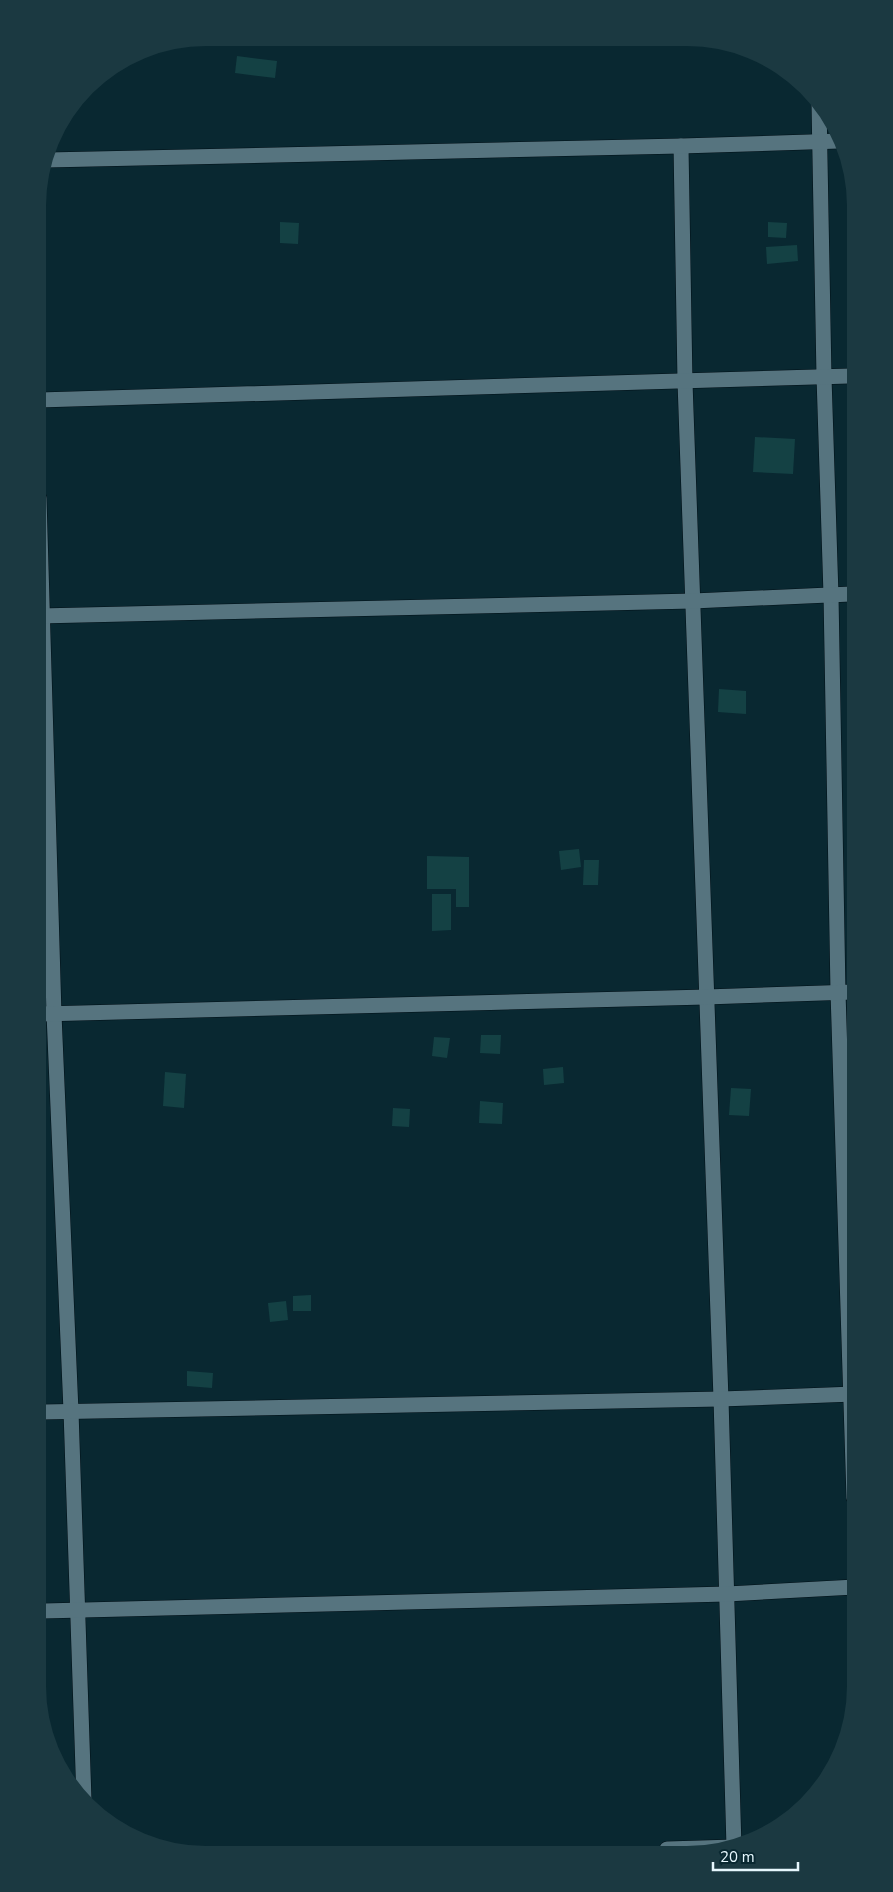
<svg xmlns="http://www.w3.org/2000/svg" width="893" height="1892" font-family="'Nunito Sans',sans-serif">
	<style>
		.building { fill: #144144 }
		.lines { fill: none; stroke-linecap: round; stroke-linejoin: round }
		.minor-casing { stroke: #000f16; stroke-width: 16 }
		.minor { stroke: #56747f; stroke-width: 15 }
	</style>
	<rect width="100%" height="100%" fill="#092831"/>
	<!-- building -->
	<g class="building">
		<polygon points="237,56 277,61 275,78 235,73"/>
		<polygon points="280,222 299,223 298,244 280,243"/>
		<polygon points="768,222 787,223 786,238 768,237"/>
		<polygon points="797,245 798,261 767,264 766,247"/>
		<polygon points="755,437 795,439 793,474 753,472"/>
		<polygon points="719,689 746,691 746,714 718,712"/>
		<polygon points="579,849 581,867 561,870 559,851"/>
		<polygon points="427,856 469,857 469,907 456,907 456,889 427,889"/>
		<polygon points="584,860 599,860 598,885 583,885"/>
		<polygon points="432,894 451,894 451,930 432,931"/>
		<polygon points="481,1035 501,1035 500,1054 480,1053"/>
		<polygon points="434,1037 450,1038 447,1058 432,1056"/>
		<polygon points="563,1067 564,1083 544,1085 543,1069"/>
		<polygon points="165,1072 186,1074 184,1108 163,1106"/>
		<polygon points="731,1088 751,1089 749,1116 729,1115"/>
		<polygon points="480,1101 503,1103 502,1124 479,1123"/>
		<polygon points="393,1108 410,1109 409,1127 392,1126"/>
		<polygon points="311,1295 311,1311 293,1311 293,1296"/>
		<polygon points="286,1301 288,1320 270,1322 268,1303"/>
		<polygon points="187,1371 213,1373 212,1388 187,1386"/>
	</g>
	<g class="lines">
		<!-- minor casing -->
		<g class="minor-casing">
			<g id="minor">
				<polyline points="819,104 824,377 831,595 838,992 854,1498"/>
				<polyline points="681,146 685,382 721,1399 734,1847"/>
				<polyline points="47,160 681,146 840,141"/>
				<polyline points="39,400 850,376"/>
				<polyline points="39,498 54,1014 71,1411 84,1800"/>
				<polyline points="39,616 693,601 851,594"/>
				<polyline points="41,1014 706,997 853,992"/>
				<polyline points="42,1412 721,1399 854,1394"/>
				<polyline points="43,1611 727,1594 855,1587"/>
				<polyline points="667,1849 734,1847"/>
			</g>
		</g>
		<!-- minor -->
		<use href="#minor" class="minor"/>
	</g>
	<!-- crop -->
	<path d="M0 0H893V1892H0ZM206 46H687A160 160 0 0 1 847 206V1686A160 160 0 0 1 687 1846H206A160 160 0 0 1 46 1686V206A160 160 0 0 1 206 46Z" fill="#1b3941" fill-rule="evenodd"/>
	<!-- scale -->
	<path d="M713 1862v8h85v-8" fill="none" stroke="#e6f7fd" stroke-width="2.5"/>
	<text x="720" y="1862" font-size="15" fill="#e6f7fd" stroke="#092831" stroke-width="4" paint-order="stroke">20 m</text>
</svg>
